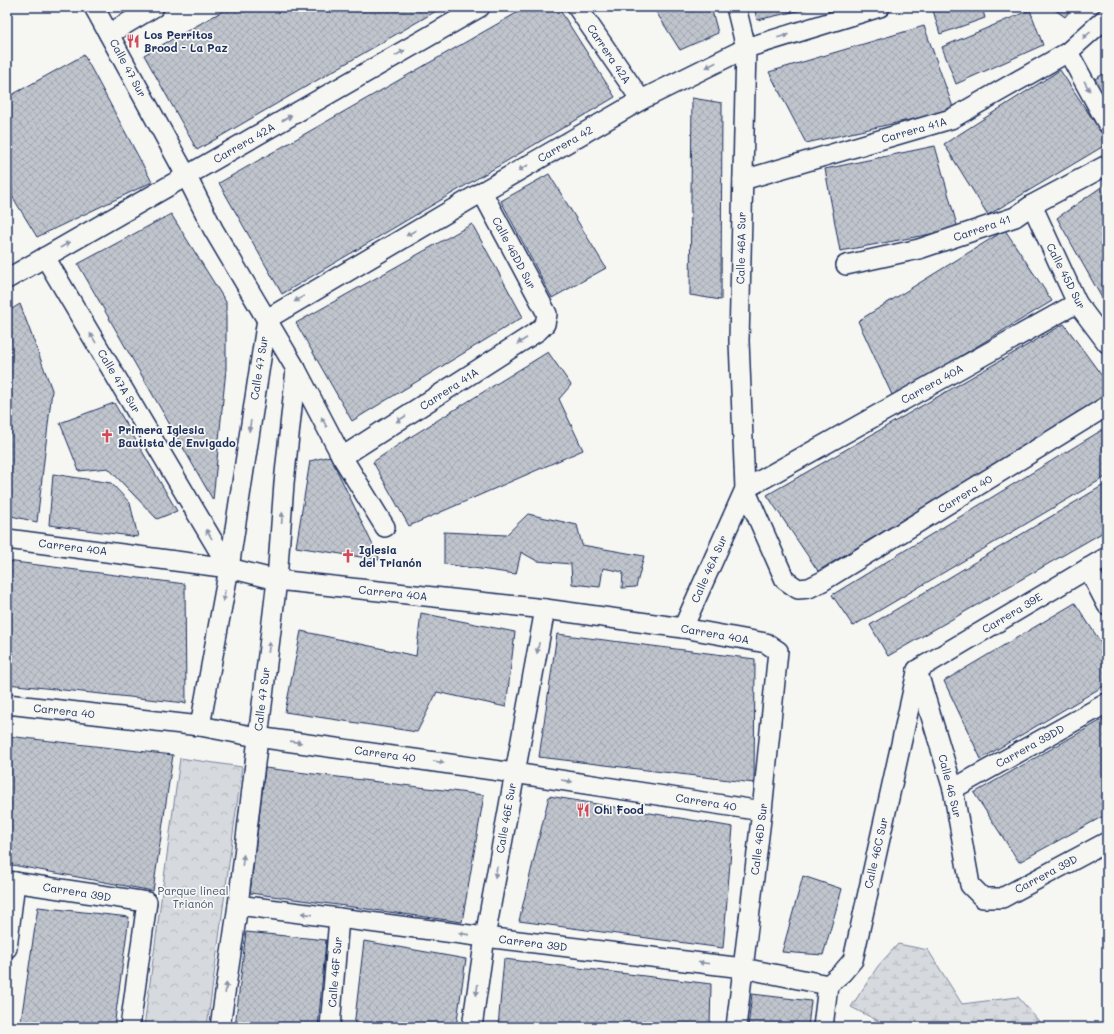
<svg xmlns="http://www.w3.org/2000/svg" width="1114" height="1034" font-family="Mali,sans-serif">
	<style>
		.forest { fill: url(#forest-crowns); stroke: #78849e }
		.wetland { fill: url(#wetland-marsh); stroke: #78849e }
		.building { fill: url(#building-cross-hatch); stroke: #1b2f5e }
		.lines { fill: none; stroke-linecap: round; stroke-linejoin: round }
		.street-casing { stroke: #1b2f5e; stroke-width: 22 }
		.street { stroke: #f6f6f2; stroke-width: 19 }
		.oneway { fill: #8892a8 }
		.labels { text-anchor: middle; stroke-width: 3.5; stroke-linejoin: round; paint-order: stroke }
		.poi-label { font-size: 11px; font-weight: bold; fill: #1b2f5e; stroke: #f6f6f2; text-anchor: start }
		.street-label { font-size: 11px; fill: #1b2f5e; stroke: #f6f6f2 }
		.park-label { font-size: 11px; fill: #405177; stroke: #f6f6f2 }
	</style>
	<defs>
		<pattern id="forest-crowns" width="20" height="18" patternUnits="userSpaceOnUse"><rect width="20" height="18" fill="#d6d9dd"/><path d="M2 6a3 3 0 1 1 6 0M12 15a3 3 0 1 1 6 0" fill="none" stroke="#b7bbc0"/></pattern>
		<pattern id="wetland-marsh" width="20" height="14" patternUnits="userSpaceOnUse"><rect width="20" height="14" fill="#d6d9dd"/><path d="M1 5h8M5 5V1M11 12h8M15 12V8" fill="none" stroke="#b7bbc0"/></pattern>
		<pattern id="building-cross-hatch" width="8" height="8" patternUnits="userSpaceOnUse"><rect width="8" height="8" fill="#c0c4cd"/><path d="M0 0l8 8M0 8l8-8" fill="none" stroke="#a4a9b2"/></pattern>
	</defs>
	<rect width="100%" height="100%" fill="#f6f6f2"/>
	<filter id="ink" filterUnits="userSpaceOnUse"><feTurbulence type="fractalNoise" baseFrequency=".025" numOctaves="2"/><feDisplacementMap in="SourceGraphic" scale="8" xChannelSelector="R" yChannelSelector="G"/><feConvolveMatrix kernelMatrix="1 2 1 2 8 2 1 2 1" color-interpolation-filters="sRGB"/></filter>
	<g filter="url(#ink)">
		<!-- forest -->
		<polygon class="forest" points="180,758 242,767 207,1027 144,1027"/>
		<!-- wetland -->
		<polygon class="wetland" points="898,944 928,950 962,1004 1018,997 1044,1027 886,1027 882,1023 851,1007 878,966"/>
		<!-- building -->
		<g class="building">
			<polygon points="230,7 443,7 197,150 144,55"/>
			<polygon points="527,7 558,7 615,97 282,294 219,183"/>
			<polygon points="653,7 711,7 718,33 680,50"/>
			<polygon points="754,7 815,7 757,20"/>
			<polygon points="932,7 982,7 985,18 940,34"/>
			<polygon points="1051,7 1073,7 1065,17"/>
			<polygon points="1030,10 1043,45 956,84 942,47"/>
			<polygon points="924,26 954,110 806,143 769,72"/>
			<polygon points="84,55 152,182 37,237 12,196 8,97"/>
			<polygon points="1060,70 1107,141 1107,144 988,215 944,144"/>
			<polygon points="1107,72 1107,104 1093,80"/>
			<polygon points="692,98 722,103 721,300 690,295"/>
			<polygon points="935,146 958,229 840,251 825,169"/>
			<polygon points="549,174 606,268 552,298 501,201"/>
			<polygon points="1107,183 1107,307 1057,218"/>
			<polygon points="171,214 226,302 226,369 213,500 78,264"/>
			<polygon points="472,224 523,317 352,421 296,323"/>
			<polygon points="1005,230 1052,301 893,397 858,321"/>
			<polygon points="20,304 52,390 37,522 7,515 7,312"/>
			<polygon points="1064,324 1107,383 1107,396 818,571 767,495"/>
			<polygon points="548,352 571,385 559,399 583,450 409,526 373,462 404,441"/>
			<polygon points="114,403 177,511 157,519 108,468 79,471 60,423"/>
			<polygon points="1107,427 1107,476 853,626 832,595"/>
			<polygon points="330,456 380,560 296,547 310,461"/>
			<polygon points="53,474 111,483 130,503 138,537 49,525"/>
			<polygon points="1107,483 1107,530 888,656 870,625"/>
			<polygon points="528,514 577,525 582,545 644,556 636,587 622,588 623,572 603,568 600,587 572,584 571,564 537,561 521,552 516,574 444,564 444,532 506,535"/>
			<polygon points="7,561 185,584 186,703 7,684"/>
			<polygon points="1075,603 1107,652 1107,684 981,759 944,681"/>
			<polygon points="421,613 515,632 506,707 437,692 417,732 285,712 301,631 416,656"/>
			<polygon points="557,634 755,659 754,783 539,757"/>
			<polygon points="1107,717 1107,814 1019,862 974,793"/>
			<polygon points="7,736 173,755 153,891 7,864"/>
			<polygon points="265,768 484,795 462,922 250,893"/>
			<polygon points="549,796 733,827 723,948 519,921"/>
			<polygon points="803,876 842,889 823,955 782,952"/>
			<polygon points="38,907 129,917 114,1027 20,1027"/>
			<polygon points="246,932 326,940 318,1027 235,1027"/>
			<polygon points="364,941 466,959 456,1027 354,1027"/>
			<polygon points="504,959 711,984 710,1027 498,1027"/>
			<polygon points="752,994 811,1001 808,1027 748,1027"/>
		</g>
		<g class="lines">
			<!-- street casing -->
			<g class="street-casing">
				<g id="street">
					<polyline points="94,7 187,177 213,229 296,369 342,457 385,527"/>
					<polyline points="577,7 641,100"/>
					<polyline points="109,34 154,7"/>
					<polyline points="1068,52 1107,123"/>
					<polyline points="743,180 951,119 1068,52 1107,17"/>
					<polyline points="1032,205 1077,303 1107,343"/>
					<polyline points="45,257 229,568"/>
					<polyline points="846,265 919,249 1015,217 1032,205 1107,165"/>
					<polyline points="7,279 480,7"/>
					<polyline points="1077,303 745,489 785,580 798,589 809,588 823,581 1107,406"/>
					<polyline points="267,319 482,192 641,100 746,48 880,7"/>
					<polyline points="342,457 538,331 545,324 547,314 482,192"/>
					<polyline points="7,539 229,568 277,580 545,609 683,628 766,643 778,651 762,811 736,1027"/>
					<polyline points="1088,568 1107,605"/>
					<polyline points="683,628 745,489 739,341 746,48 736,7"/>
					<polyline points="917,670 953,789 970,885 983,898 1002,898 1107,842"/>
					<polyline points="917,670 1107,557"/>
					<polyline points="7,704 200,726 257,737 514,773 762,811"/>
					<polyline points="200,726 229,568 267,319"/>
					<polyline points="953,789 1107,703"/>
					<polyline points="7,881 147,902 130,1027"/>
					<polyline points="238,905 485,937 743,968 828,985"/>
					<polyline points="7,948 15,882"/>
					<polyline points="220,1027 238,905 277,580 284,483 296,369"/>
					<polyline points="330,1027 339,918"/>
					<polyline points="472,1027 485,937 545,609"/>
					<polyline points="823,1027 828,985 842,973 853,960 917,672"/>
				</g>
			</g>
			<!-- street -->
			<use href="#street" class="street"/>
		</g>
		<!-- one-way arrows -->
		<defs><path id="oneway-solid" d="M-6-.8H1V-3.2L6.5 0L1 3.2V.8H-6Z"/></defs>
		<g class="oneway">
			<use href="#oneway-solid" transform="translate(1087 35) rotate(138)"/>
			<use href="#oneway-solid" transform="translate(783 36) rotate(-17)"/>
			<use href="#oneway-solid" transform="translate(400 53) rotate(-30)"/>
			<use href="#oneway-solid" transform="translate(711 65) rotate(153)"/>
			<use href="#oneway-solid" transform="translate(1087 86) rotate(61)"/>
			<use href="#oneway-solid" transform="translate(287 118) rotate(-30)"/>
			<use href="#oneway-solid" transform="translate(523 168) rotate(150)"/>
			<use href="#oneway-solid" transform="translate(411 233) rotate(149)"/>
			<use href="#oneway-solid" transform="translate(65 245) rotate(-30)"/>
			<use href="#oneway-solid" transform="translate(299 299) rotate(149)"/>
			<use href="#oneway-solid" transform="translate(93 338) rotate(-121)"/>
			<use href="#oneway-solid" transform="translate(522 341) rotate(147)"/>
			<use href="#oneway-solid" transform="translate(401 419) rotate(147)"/>
			<use href="#oneway-solid" transform="translate(324 422) rotate(-118)"/>
			<use href="#oneway-solid" transform="translate(250 426) rotate(99)"/>
			<use href="#oneway-solid" transform="translate(282 518) rotate(-86)"/>
			<use href="#oneway-solid" transform="translate(209 534) rotate(-121)"/>
			<use href="#oneway-solid" transform="translate(224 596) rotate(100)"/>
			<use href="#oneway-solid" transform="translate(269 647) rotate(-83)"/>
			<use href="#oneway-solid" transform="translate(538 648) rotate(101)"/>
			<use href="#oneway-solid" transform="translate(296 742) rotate(8)"/>
			<use href="#oneway-solid" transform="translate(439 762) rotate(8)"/>
			<use href="#oneway-solid" transform="translate(567 781) rotate(9)"/>
			<use href="#oneway-solid" transform="translate(243 860) rotate(-83)"/>
			<use href="#oneway-solid" transform="translate(496 872) rotate(100)"/>
			<use href="#oneway-solid" transform="translate(307 914) rotate(-173)"/>
			<use href="#oneway-solid" transform="translate(464 934) rotate(-172)"/>
			<use href="#oneway-solid" transform="translate(704 963) rotate(-173)"/>
			<use href="#oneway-solid" transform="translate(226 988) rotate(-82)"/>
			<use href="#oneway-solid" transform="translate(477 990) rotate(98)"/>
		</g>
	</g>
	<!-- icons -->
	<defs>
		<g id="restaurant-bare" transform="scale(1.08)"><path d="M-5-6h1v4h1v-4h1v4h1v-4h1v5L-1.5 .5V6h-2V.5L-5-1ZM5-6V6H3V1.5H1.5Q1.5-4 5-6Z" fill="#d1495b" stroke="#f6f6f2" stroke-width="2.5" paint-order="stroke"/></g>
		<g id="church-bare" transform="scale(1.08)"><path d="M-1.2-6h2.4v3.5h3.3v2.4h-3.3V6h-2.4V-.1h-3.3v-2.4h3.3Z" fill="#d1495b" stroke="#f6f6f2" stroke-width="2.5" paint-order="stroke"/></g>
	</defs>
	<g fill-rule="evenodd">
		<use href="#restaurant-bare" x="133" y="41"/>
		<use href="#church-bare" x="107" y="436"/>
		<use href="#church-bare" x="348" y="556"/>
		<use href="#restaurant-bare" x="583" y="810"/>
	</g>
	<g class="labels">
		<!-- poi labels -->
		<g class="poi-label">
			<text x="144" y="39">Los Perritos<tspan x="144" dy="13">Brood - La Paz</tspan></text>
			<text x="118" y="434">Primera Iglesia<tspan x="118" dy="13">Bautista de Envigado</tspan></text>
			<text x="359" y="554">Iglesia<tspan x="359" dy="13">del Trianón</tspan></text>
			<text x="594" y="814">Oh! Food</text>
		</g>
		<!-- street labels -->
		<g class="street-label">
			<text transform="translate(609 54) rotate(56)" y="4">Carrera 42A</text>
			<text transform="translate(128 68) rotate(62)" y="4">Calle 47 Sur</text>
			<text transform="translate(914 130) rotate(-16)" y="4">Carrera 41A</text>
			<text transform="translate(244 143) rotate(-30)" y="4">Carrera 42A</text>
			<text transform="translate(565 144) rotate(-30)" y="4">Carrera 42</text>
			<text transform="translate(982 228) rotate(-19)" y="4">Carrera 41</text>
			<text transform="translate(741 248) rotate(-89)" y="4">Calle 46A Sur</text>
			<text transform="translate(514 253) rotate(62)" y="4">Calle 46DD Sur</text>
			<text transform="translate(1066 276) rotate(63)" y="4">Calle 45D Sur</text>
			<text transform="translate(259 368) rotate(-81)" y="4">Calle 47 Sur</text>
			<text transform="translate(119 381) rotate(59)" y="4">Calle 47A Sur</text>
			<text transform="translate(932 384) rotate(-29)" y="4">Carrera 40A</text>
			<text transform="translate(449 389) rotate(-33)" y="4">Carrera 41A</text>
			<text transform="translate(965 494) rotate(-32)" y="4">Carrera 40</text>
			<text transform="translate(73 547) rotate(7)" y="4">Carrera 40A</text>
			<text transform="translate(709 569) rotate(-66)" y="4">Calle 46A Sur</text>
			<text transform="translate(393 593) rotate(6)" y="4">Carrera 40A</text>
			<text transform="translate(1012 613) rotate(-31)" y="4">Carrera 39E</text>
			<text transform="translate(715 634) rotate(10)" y="4">Carrera 40A</text>
			<text transform="translate(262 699) rotate(-83)" y="4">Calle 47 Sur</text>
			<text transform="translate(64 711) rotate(6)" y="4">Carrera 40</text>
			<text transform="translate(1030 746) rotate(-29)" y="4">Carrera 39DD</text>
			<text transform="translate(385 754) rotate(8)" y="4">Carrera 40</text>
			<text transform="translate(950 786) rotate(76)" y="4">Calle 46 Sur</text>
			<text transform="translate(706 802) rotate(9)" y="4">Carrera 40</text>
			<text transform="translate(506 818) rotate(-80)" y="4">Calle 46E Sur</text>
			<text transform="translate(759 839) rotate(-83)" y="4">Calle 46D Sur</text>
			<text transform="translate(876 853) rotate(-77)" y="4">Calle 46C Sur</text>
			<text transform="translate(1046 874) rotate(-28)" y="4">Carrera 39D</text>
			<text transform="translate(77 892) rotate(9)" y="4">Carrera 39D</text>
			<text transform="translate(533 943) rotate(7)" y="4">Carrera 39D</text>
			<text transform="translate(335 972) rotate(-85)" y="4">Calle 46F Sur</text>
		</g>
		<!-- park labels -->
		<g class="park-label">
			<text x="193" y="895">Parque lineal<tspan x="193" dy="13">Trianón</tspan></text>
		</g>
	</g>
	<!-- margin -->
	<rect width="1114" height="1034" fill="none" stroke="#f6f6f2" stroke-width="24"/>
	<rect x="12" y="12" width="1090" height="1010" fill="none" stroke="#1b2f5e" stroke-width="1.5" filter="url(#ink)"/>
</svg>
